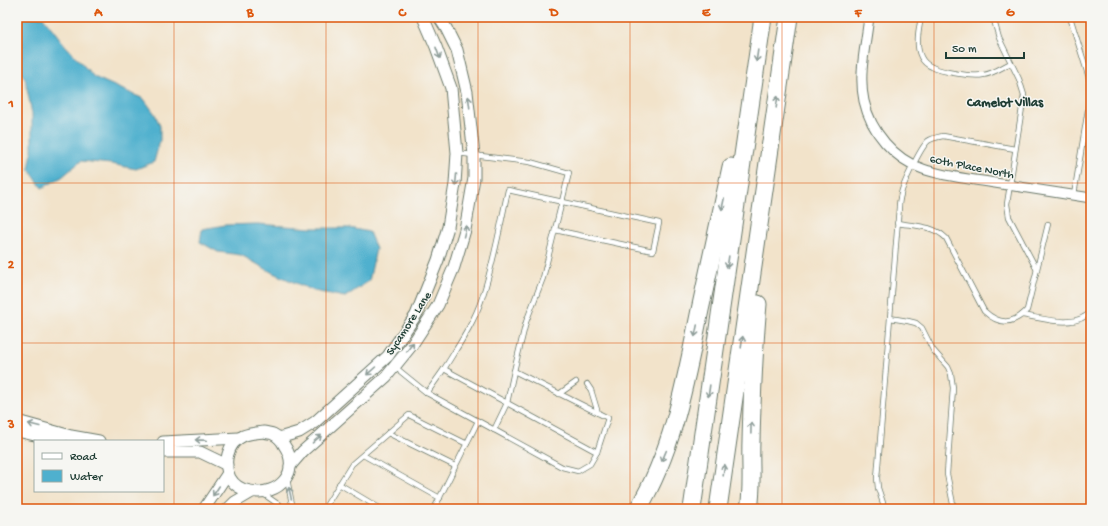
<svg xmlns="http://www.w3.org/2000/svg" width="1108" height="526" font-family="'Gochi Hand',sans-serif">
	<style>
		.water { fill: #4fb0ce; stroke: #377681 }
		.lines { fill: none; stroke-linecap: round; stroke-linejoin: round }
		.service-casing { stroke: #697768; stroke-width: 6 }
		.minor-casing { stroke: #697768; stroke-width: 11 }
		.tertiary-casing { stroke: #697768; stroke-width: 13 }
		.motorway-casing { stroke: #697768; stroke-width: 19 }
		.service { stroke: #fff; stroke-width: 4.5 }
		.minor { stroke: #fff; stroke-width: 9 }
		.tertiary { stroke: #fff; stroke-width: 11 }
		.motorway { stroke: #fff; stroke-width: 17 }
		.oneway { stroke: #8f9e9a }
		.grid { fill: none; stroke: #de580e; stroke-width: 1; stroke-opacity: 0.55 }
		.labels { text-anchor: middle; stroke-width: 3; stroke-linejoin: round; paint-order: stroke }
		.street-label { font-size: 12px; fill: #1f3d34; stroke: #f6f6f2 }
		.neighbourhood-label { font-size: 13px; font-weight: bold; fill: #1f3d34; stroke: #f6f6f2 }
		.neatline { fill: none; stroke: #de580e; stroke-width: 1.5 }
		.grid-label { font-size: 13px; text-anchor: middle; font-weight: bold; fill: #de580e }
	</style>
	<rect width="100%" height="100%" fill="#f6f6f2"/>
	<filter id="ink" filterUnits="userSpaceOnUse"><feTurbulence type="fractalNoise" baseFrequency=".025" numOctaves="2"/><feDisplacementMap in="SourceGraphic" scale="8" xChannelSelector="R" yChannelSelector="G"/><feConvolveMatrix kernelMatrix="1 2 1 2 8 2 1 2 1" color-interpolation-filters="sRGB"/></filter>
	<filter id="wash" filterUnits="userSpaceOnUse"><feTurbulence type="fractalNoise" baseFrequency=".012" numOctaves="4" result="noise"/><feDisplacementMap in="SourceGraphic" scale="16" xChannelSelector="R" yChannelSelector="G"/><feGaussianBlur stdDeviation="0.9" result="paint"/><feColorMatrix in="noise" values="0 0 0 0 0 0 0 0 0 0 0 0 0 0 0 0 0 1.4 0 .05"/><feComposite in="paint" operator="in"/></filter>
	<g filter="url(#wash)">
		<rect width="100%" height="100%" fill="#f2e3ca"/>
		<!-- water -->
		<g class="water">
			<polygon points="17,17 43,17 65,45 94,77 144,99 155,114 160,126 160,140 154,162 136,169 111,164 81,161 62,177 42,188 29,169 32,152 32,114 25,78 17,68"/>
			<polygon points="257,224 312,228 349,228 369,232 376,249 369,281 345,297 314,291 273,273 241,255 218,252 200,242 202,229 225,225"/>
		</g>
	</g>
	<g filter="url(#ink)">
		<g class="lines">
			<!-- service casing -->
			<g class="service-casing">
				<g id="service">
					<path d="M921 17C919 29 915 45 921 57 923 61 927 65 932 67 941 72 973 77 983 75 993 74 1002 67 1011 63"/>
					<polyline points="993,17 999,38 1019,79 1024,95 1007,204 1009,217 1037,270"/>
					<polyline points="1070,17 1090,81 1091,89"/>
					<polyline points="1074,195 1091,91"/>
					<path d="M897 223C914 226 933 225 946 238L984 311C999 325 1013 325 1027 310L1048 224"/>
					<path d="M1022 315C1042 318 1076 330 1091 311"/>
					<polyline points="890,318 908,321 916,323 922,328 933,350 948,367 951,374 953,388 947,474 954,509"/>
					<polyline points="395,367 427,393 444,369 507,403 514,371 526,322 543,278 569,173 530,162 457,153"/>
					<path d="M444 369C458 346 474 323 482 298 494 263 500 226 508 190L659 223 653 251 555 230"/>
					<polyline points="587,384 591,390 598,413"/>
					<polyline points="427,393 562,467 578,471 590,464 597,452"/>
					<polyline points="559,394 576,382"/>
					<polyline points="494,430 507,403 597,452 608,418 514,371"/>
					<polyline points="388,433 455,466"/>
					<polyline points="363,455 440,498"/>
					<polyline points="287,479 293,509"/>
					<polyline points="339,484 381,509"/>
					<polyline points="262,493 285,509"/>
					<polyline points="324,509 352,464 409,415 467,444"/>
					<polyline points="434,509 478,421"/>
					<path d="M885 509 878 488 877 478 899 207C899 203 900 198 901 194 903 184 921 147 928 141 932 138 938 137 943 136L1015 149"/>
				</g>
			</g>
			<!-- minor casing -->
			<g class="minor-casing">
				<path id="minor" d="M869 17C866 44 858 74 864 101 871 132 894 159 923 169 946 177 971 179 995 183 1027 188 1059 193 1091 198"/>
			</g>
			<!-- tertiary casing -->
			<g class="tertiary-casing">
				<g id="tertiary">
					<polyline points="17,421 71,436 99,441"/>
					<polyline points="17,431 61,441"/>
					<path d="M264 432C267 433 271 433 273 434 277 436 282 441 284 445 302 471 279 497 250 491 242 490 234 485 230 478 223 464 227 443 243 436 250 433 257 433 264 432Z"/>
					<polyline points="279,438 299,432 315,422 388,356 416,315 438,260 448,227 455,184 457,153 451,88 436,47 423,17"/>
					<polyline points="163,442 239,438"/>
					<polyline points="163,452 200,452 227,465"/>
					<polyline points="290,466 303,451 386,377 412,345 438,305 454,267 465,230 474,178 474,155 467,92 457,50 446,28 439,17"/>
					<polyline points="204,509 228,473"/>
					<polyline points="228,509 235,502 252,492"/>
				</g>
			</g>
			<!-- motorway casing -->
			<g class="motorway-casing">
				<g id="motorway">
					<path d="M638 509C674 449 686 378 700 310 710 262 721 215 731 167"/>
					<polyline points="692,509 763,17"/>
					<polyline points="718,509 789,17"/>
					<path d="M749 509C753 487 750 464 751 442 752 396 754 349 758 304"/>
				</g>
			</g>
			<!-- service -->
			<use href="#service" class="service"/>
			<!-- minor -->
			<use href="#minor" class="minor"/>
			<!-- tertiary -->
			<use href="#tertiary" class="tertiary"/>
			<!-- motorway -->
			<use href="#motorway" class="motorway"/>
		</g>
		<!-- one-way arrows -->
		<defs><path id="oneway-shaft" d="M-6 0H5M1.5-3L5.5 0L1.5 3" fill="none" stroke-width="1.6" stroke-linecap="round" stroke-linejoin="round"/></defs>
		<g class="oneway">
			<use href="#oneway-shaft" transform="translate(438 53) rotate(70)"/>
			<use href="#oneway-shaft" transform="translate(757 56) rotate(98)"/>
			<use href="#oneway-shaft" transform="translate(469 102) rotate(-97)"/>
			<use href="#oneway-shaft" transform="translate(777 102) rotate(-82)"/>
			<use href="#oneway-shaft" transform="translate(456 180) rotate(95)"/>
			<use href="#oneway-shaft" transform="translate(723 204) rotate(102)"/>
			<use href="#oneway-shaft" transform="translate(465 231) rotate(-76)"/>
			<use href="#oneway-shaft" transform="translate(728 262) rotate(98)"/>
			<use href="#oneway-shaft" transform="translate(696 331) rotate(102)"/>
			<use href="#oneway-shaft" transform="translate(742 342) rotate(-82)"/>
			<use href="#oneway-shaft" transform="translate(410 347) rotate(-53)"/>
			<use href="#oneway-shaft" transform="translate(371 371) rotate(138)"/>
			<use href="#oneway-shaft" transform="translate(709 391) rotate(98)"/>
			<use href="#oneway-shaft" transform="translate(34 425) rotate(-166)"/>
			<use href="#oneway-shaft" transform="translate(751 428) rotate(-89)"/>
			<use href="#oneway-shaft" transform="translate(317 439) rotate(-41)"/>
			<use href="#oneway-shaft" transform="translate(201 440) rotate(-178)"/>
			<use href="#oneway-shaft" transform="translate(664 456) rotate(113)"/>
			<use href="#oneway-shaft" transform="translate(724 470) rotate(-82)"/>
			<use href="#oneway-shaft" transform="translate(216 491) rotate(123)"/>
			<use href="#oneway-shaft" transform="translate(290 493) rotate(-102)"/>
		</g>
	</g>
	<!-- grid -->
	<path class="grid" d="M174 17V509M326 17V509M478 17V509M630 17V509M782 17V509M934 17V509M17 183H1091M17 343H1091"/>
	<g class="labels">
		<!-- street labels -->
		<g class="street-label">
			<text transform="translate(972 166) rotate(11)" y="4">60th Place North</text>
			<text transform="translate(408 323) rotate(-57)" y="4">Sycamore Lane</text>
		</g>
		<!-- neighbourhood labels -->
		<g class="neighbourhood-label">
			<text x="1005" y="106">Camelot Villas</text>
		</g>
	</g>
	<!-- margin -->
	<rect width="1108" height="526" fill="none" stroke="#f6f6f2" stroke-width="44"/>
	<!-- legend -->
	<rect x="34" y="440" width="130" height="52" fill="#f6f6f2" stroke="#a0aca6"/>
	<rect x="42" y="453" width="20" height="6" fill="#ffffff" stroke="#a0aca6"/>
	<text x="70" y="460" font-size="12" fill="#1f3d34">Road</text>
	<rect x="42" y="470" width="20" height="12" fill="#4fb0ce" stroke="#a0aca6"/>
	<text x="70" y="480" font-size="12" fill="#1f3d34">Water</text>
	<!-- scale -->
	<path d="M946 52v6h78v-6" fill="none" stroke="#1f3d34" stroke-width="2"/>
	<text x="952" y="52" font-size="12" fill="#1f3d34" stroke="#f6f6f2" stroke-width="3" paint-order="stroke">50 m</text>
	<rect x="22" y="22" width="1064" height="482" class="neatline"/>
	<g class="grid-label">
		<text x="98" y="16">A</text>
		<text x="250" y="16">B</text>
		<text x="402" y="16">C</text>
		<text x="554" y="16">D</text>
		<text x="706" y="16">E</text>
		<text x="858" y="16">F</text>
		<text x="1010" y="16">G</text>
		<text x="11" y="107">1</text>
		<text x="11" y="268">2</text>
		<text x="11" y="428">3</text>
	</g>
</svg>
